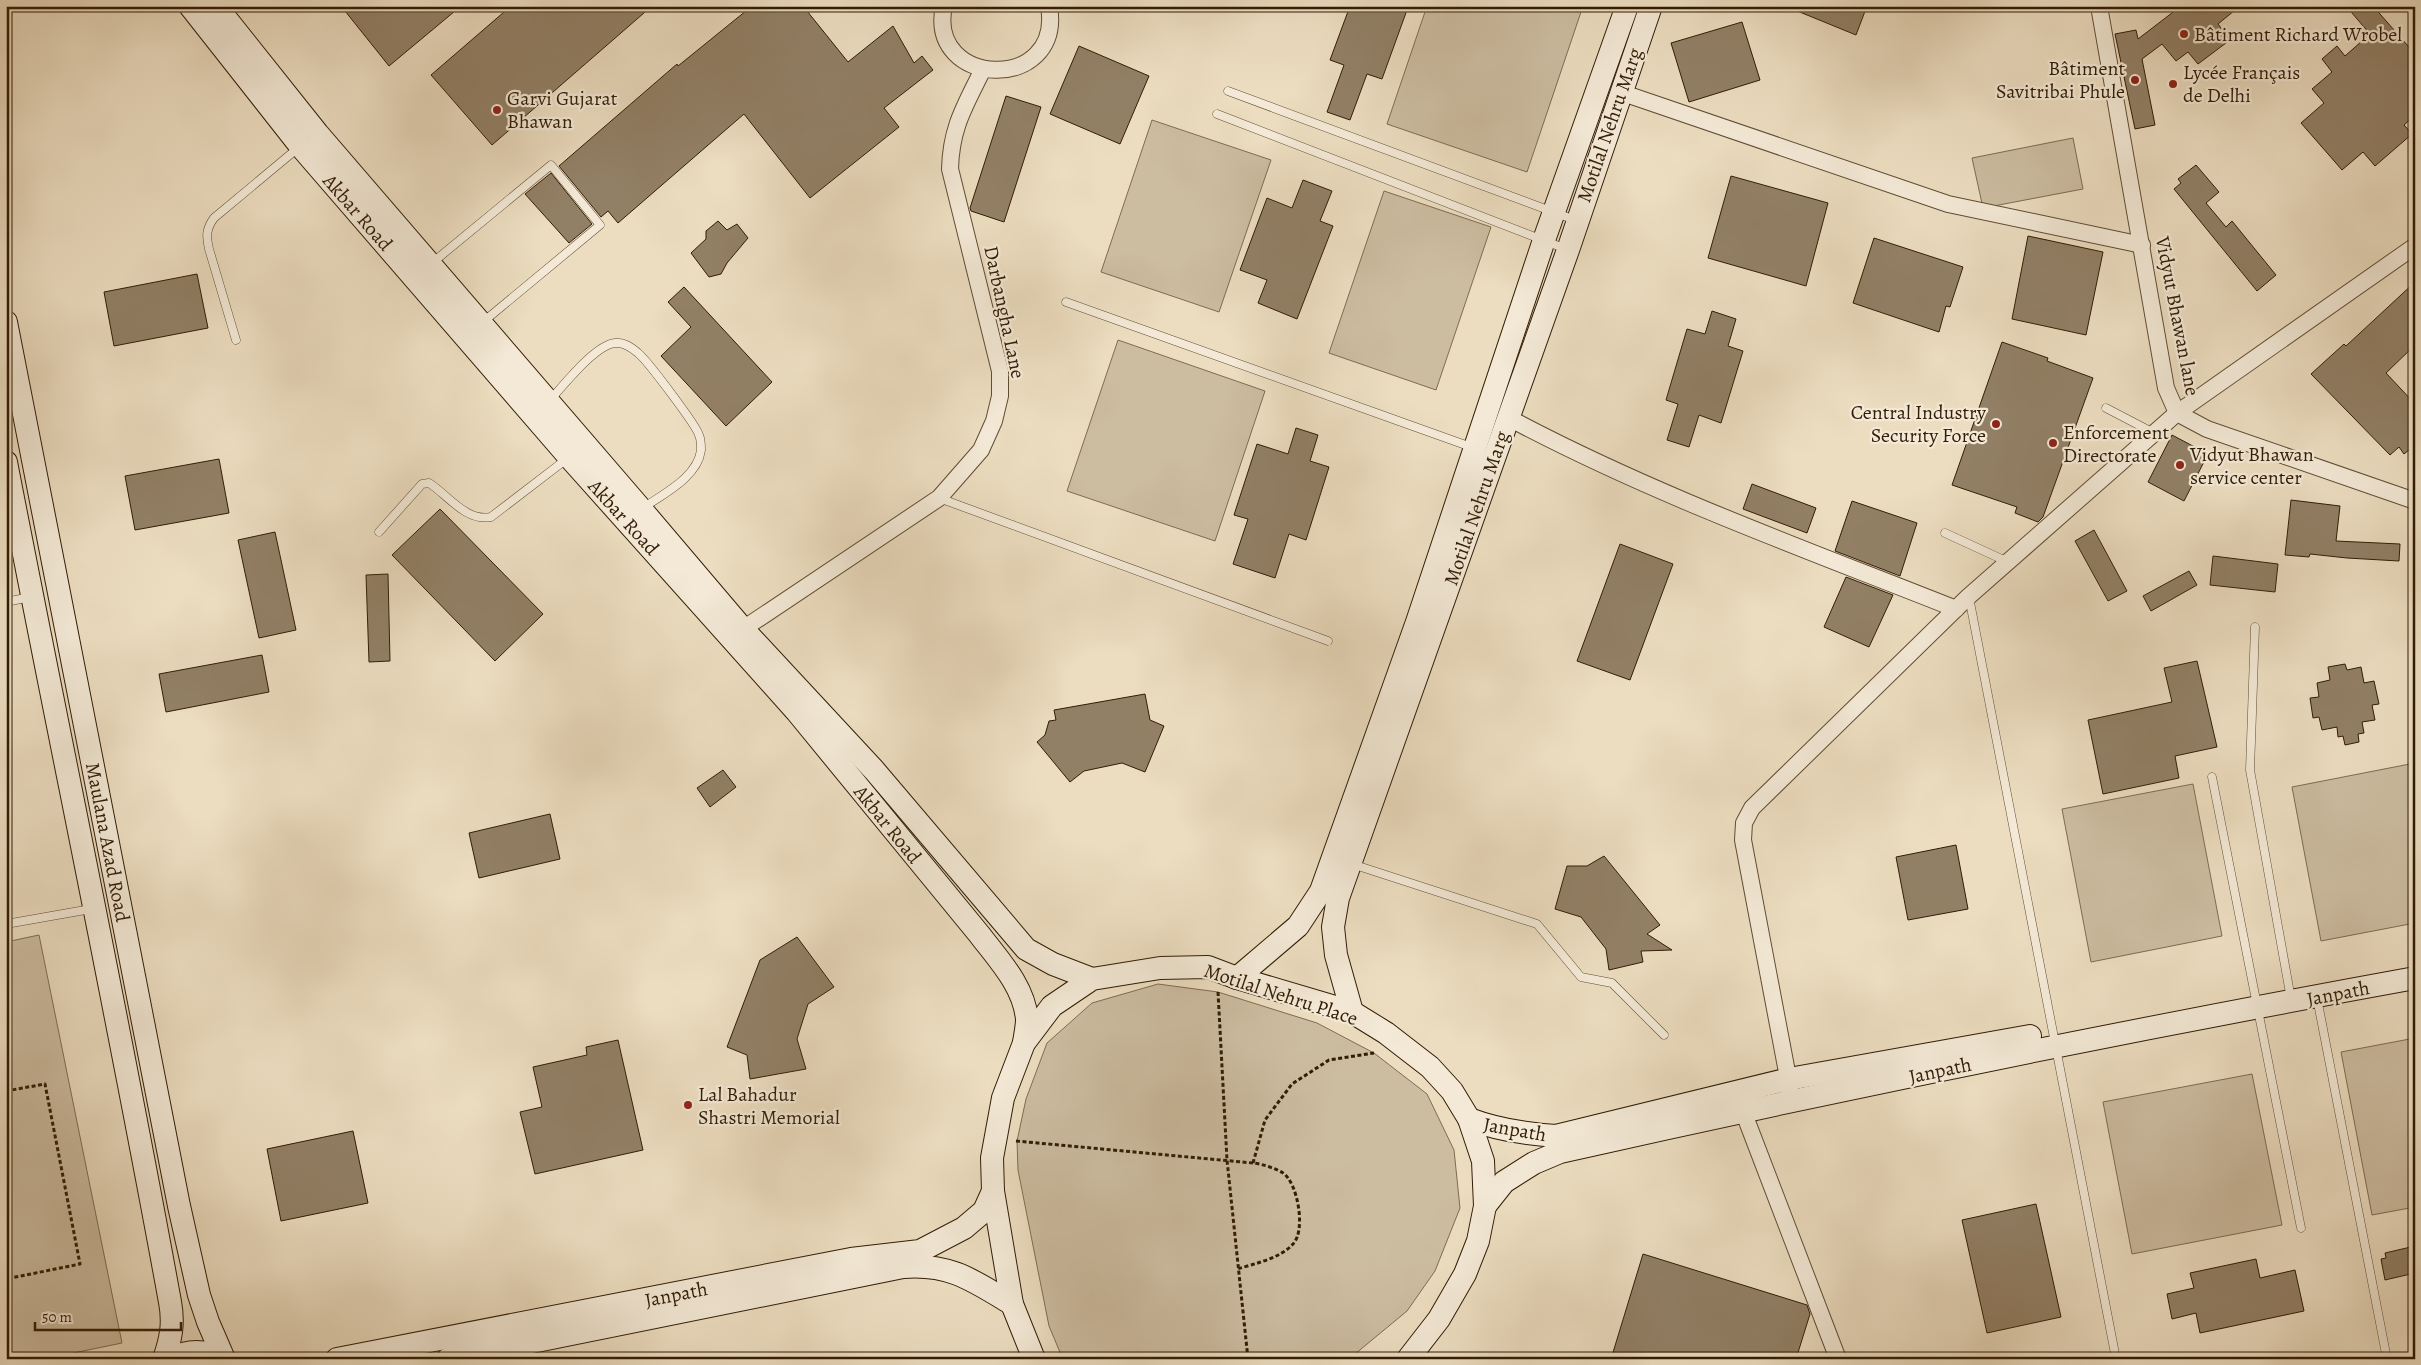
<svg xmlns="http://www.w3.org/2000/svg" width="2421" height="1365" font-family="Alegreya,serif">
	<style>
		.green { fill: #ccbca0; stroke: #7e6c52 }
		.building { fill: #928066; stroke: #311c05 }
		.lines { fill: none; stroke-linecap: round; stroke-linejoin: round }
		.service-casing { stroke: #604c34; stroke-width: 9 }
		.minor-casing { stroke: #604c34; stroke-width: 18 }
		.secondary-casing { stroke: #311c05; stroke-width: 24 }
		.path { stroke: #311c05; stroke-width: 3; stroke-dasharray: 4 2.5; stroke-linecap: butt }
		.service { stroke: #f3e9d6; stroke-width: 8 }
		.minor { stroke: #f3e9d6; stroke-width: 16 }
		.secondary { stroke: #f3e9d6; stroke-width: 22 }
		.poi-dot { fill: #8f2418; stroke: #f3e9d6; stroke-width: 2 }
		.labels { text-anchor: middle; stroke-width: 4.5; stroke-linejoin: round; paint-order: stroke }
		.poi-label { font-size: 20px; fill: #311c05; stroke: #f3e9d6; text-anchor: start }
		.street-label { font-size: 20px; fill: #311c05; stroke: #f3e9d6 }
	</style>
	<rect width="100%" height="100%" fill="#ecddc0"/>
	<filter id="stains"><feTurbulence type="fractalNoise" baseFrequency=".004" numOctaves="4"/><feColorMatrix values="0 0 0 0 .2 0 0 0 0 .09 0 0 0 0 .02 0 0 0 .5 -.17"/></filter>
	<radialGradient id="worn" r=".72"><stop offset=".6" stop-color="#630" stop-opacity="0"/><stop offset="1" stop-color="#630" stop-opacity=".3"/></radialGradient>
	<!-- green -->
	<g class="green">
		<polygon points="1427,6 1583,6 1527,172 1387,124"/>
		<polygon points="1152,120 1271,160 1219,312 1101,272"/>
		<polygon points="2073,138 2083,189 1983,208 1972,158"/>
		<polygon points="1384,191 1491,227 1436,390 1329,353"/>
		<polygon points="1118,340 1265,391 1215,541 1067,491"/>
		<polygon points="2415,763 2415,923 2321,941 2292,787"/>
		<polygon points="2193,784 2222,936 2091,962 2062,809"/>
		<polygon points="39,935 122,1343 44,1359 6,1359 6,942"/>
		<polygon points="1158,984 1218,992 1317,1023 1374,1053 1427,1094 1454,1150 1460,1208 1435,1271 1407,1311 1349,1359 1063,1359 1062,1357 1049,1326 1018,1170 1017,1141 1026,1099 1047,1043 1092,1003"/>
		<polygon points="2415,1038 2415,1207 2372,1215 2341,1052"/>
		<polygon points="2252,1074 2282,1225 2132,1254 2103,1102"/>
	</g>
	<!-- building -->
	<g class="building">
		<polygon points="341,6 461,6 389,66"/>
		<polygon points="511,6 652,6 492,145 431,75"/>
		<polygon points="752,6 803,6 848,62 893,26 914,63 922,56 933,70 884,108 899,127 810,198 744,114 618,223 608,211 601,217 559,166 677,64 678,66"/>
		<polygon points="1350,6 1398,6 1407,10 1382,79 1367,74 1350,120 1327,112 1344,65 1330,60"/>
		<polygon points="1785,6 1867,6 1856,35"/>
		<polygon points="2181,6 2240,6 2218,24 2230,40 2198,64 2188,52 2176,61 2162,44 2142,59 2155,125 2135,129 2115,34 2136,30 2138,39"/>
		<polygon points="2346,6 2373,6 2415,54 2415,115 2404,125 2412,134 2375,166 2363,152 2342,170 2301,123 2324,103 2312,89 2332,72 2322,59 2337,46 2345,56 2370,34"/>
		<polygon points="1742,22 1760,80 1689,102 1671,43"/>
		<polygon points="1079,46 1149,76 1120,144 1050,114"/>
		<polygon points="1006,96 1041,107 1004,222 971,211 970,208"/>
		<polygon points="2196,165 2219,192 2206,203 2226,227 2232,221 2276,275 2257,291 2174,189 2181,183 2178,179"/>
		<polygon points="551,173 592,224 569,243 525,194"/>
		<polygon points="1731,176 1828,203 1806,286 1708,258"/>
		<polygon points="1303,180 1332,191 1320,221 1333,226 1297,319 1258,303 1267,280 1240,270 1267,198 1292,208"/>
		<polygon points="718,221 727,230 737,224 748,238 727,263 721,274 709,277 691,253 706,239 706,231"/>
		<polygon points="2028,236 2103,252 2086,335 2012,319"/>
		<polygon points="1874,238 1963,267 1950,307 1946,306 1939,332 1853,303"/>
		<polygon points="197,274 208,328 114,346 104,292"/>
		<polygon points="2415,282 2415,345 2386,373 2415,404 2415,445 2404,454 2399,447 2390,455 2311,374 2344,344 2346,346"/>
		<polygon points="684,287 772,382 726,426 661,356 691,327 668,302"/>
		<polygon points="1712,311 1736,319 1728,346 1743,351 1721,423 1699,415 1689,447 1667,440 1678,404 1666,400 1687,329 1705,334"/>
		<polygon points="2002,342 2048,358 2047,361 2093,378 2043,517 2038,522 2015,513 2017,507 1952,485"/>
		<polygon points="1296,428 1318,435 1310,461 1329,467 1306,540 1289,534 1275,578 1233,564 1248,519 1234,515 1257,444 1288,454"/>
		<polygon points="2172,435 2208,454 2184,501 2148,482"/>
		<polygon points="219,459 229,513 135,530 125,476"/>
		<polygon points="1752,484 1816,508 1807,533 1743,509"/>
		<polygon points="2291,500 2340,506 2336,541 2400,544 2399,561 2347,558 2310,554 2309,557 2285,555"/>
		<polygon points="1852,501 1917,523 1900,576 1835,551"/>
		<polygon points="440,509 543,614 495,661 392,555"/>
		<polygon points="2094,530 2127,591 2108,601 2075,541"/>
		<polygon points="275,532 296,630 259,638 238,540"/>
		<polygon points="1620,544 1673,564 1630,680 1577,661"/>
		<polygon points="2213,556 2278,564 2275,592 2210,585"/>
		<polygon points="2189,571 2197,585 2151,611 2143,596"/>
		<polygon points="388,574 390,661 369,662 366,575"/>
		<polygon points="1846,577 1893,595 1869,647 1824,627"/>
		<polygon points="262,655 269,692 166,712 159,674"/>
		<polygon points="2197,661 2217,747 2175,756 2179,778 2103,794 2088,720 2172,702 2164,668"/>
		<polygon points="2345,664 2347,670 2361,667 2364,683 2374,681 2379,704 2372,705 2375,720 2362,722 2364,733 2358,734 2359,742 2345,745 2343,736 2338,737 2337,727 2322,730 2319,717 2313,718 2310,698 2319,697 2317,683 2330,680 2328,667"/>
		<polygon points="1145,694 1150,720 1164,726 1145,772 1122,763 1084,771 1070,782 1037,742 1045,735 1049,721 1056,720 1054,710"/>
		<polygon points="723,770 736,787 710,807 697,788"/>
		<polygon points="550,814 560,859 479,878 469,833"/>
		<polygon points="1956,845 1968,909 1908,920 1896,857"/>
		<polygon points="1604,856 1660,925 1647,934 1672,950 1641,951 1643,962 1609,970 1606,949 1581,917 1555,909 1567,866 1587,866"/>
		<polygon points="797,937 834,987 808,1004 797,1039 806,1069 750,1079 747,1055 727,1047 760,960"/>
		<polygon points="618,1040 643,1150 535,1174 520,1112 542,1107 533,1067 587,1055 586,1047"/>
		<polygon points="353,1131 368,1203 281,1221 267,1149"/>
		<polygon points="2036,1204 2061,1317 1987,1333 1962,1220"/>
		<polygon points="2415,1246 2415,1273 2385,1280 2381,1259 2386,1258 2385,1253"/>
		<polygon points="1643,1254 1807,1305 1810,1314 1796,1359 1611,1359"/>
		<polygon points="2256,1259 2260,1278 2295,1270 2304,1311 2200,1333 2196,1313 2172,1319 2167,1294 2194,1288 2190,1273"/>
	</g>
	<g class="lines">
		<!-- service casing -->
		<g class="service-casing">
			<g id="service">
				<polyline points="1228,91 1575,220"/>
				<polyline points="1217,114 1566,249"/>
				<polyline points="432,263 551,165 600,225 483,322"/>
				<polyline points="1066,302 1474,448"/>
				<path d="M236 340 209 249C206 236 206 229 214 218L298 148"/>
				<path d="M550 400C564 385 595 345 615 343 624 342 631 347 638 353 647 360 696 425 699 435 701 439 701 446 701 450 698 477 663 494 643 508"/>
				<polyline points="2106,408 2154,433"/>
				<polyline points="939,498 1328,641"/>
				<path d="M379 532 422 484 429 483C448 495 466 522 491 517L568 458"/>
				<polyline points="1945,533 2008,562"/>
				<polyline points="1969,597 2116,1359"/>
				<polyline points="6,602 30,597"/>
				<polyline points="2255,627 2250,770 2291,999"/>
				<polyline points="2212,777 2301,1228"/>
				<polyline points="1352,864 1537,924 1581,977 1612,983 1664,1035"/>
				<polyline points="6,924 91,909"/>
				<polyline points="2317,998 2387,1359"/>
			</g>
		</g>
		<!-- minor casing -->
		<g class="minor-casing">
			<g id="minor">
				<path d="M944 6C926 88 1064 94 1049 6"/>
				<polyline points="2099,6 2166,388 2177,413 2207,429 2415,501"/>
				<polyline points="1620,92 1948,204 2142,245"/>
				<path d="M1507 417C1651 494 1805 549 1956 609"/>
				<path d="M743 629 939 498 981 450 994 421 1000 396V371L950 169C951 127 965 106 983 69"/>
				<polyline points="1790,1088 1743,840 1744,823 1752,808 1968,597 2177,413 2415,246"/>
				<polyline points="1743,1111 1838,1359"/>
			</g>
		</g>
		<!-- secondary casing -->
		<g class="secondary-casing">
			<g id="secondary">
				<path d="M190 6 301 147 569 457 797 712 979 934C998 959 1024 986 1027 1019 1027 1027 1025 1035 1024 1043"/>
				<polyline points="216,6 318,134 641,509 743,629 874,770 1026,949 1053,964 1092,979"/>
				<polyline points="6,322 179,1206 199,1295 208,1322 224,1359"/>
				<path d="M6 462C60 742 119 1021 170 1302 174 1323 171 1339 164 1359"/>
				<polyline points="1237,978 1298,926 1321,891 1417,622 1544,240 1627,6"/>
				<polyline points="1352,1012 1336,955 1333,927 1338,898 1568,250 1651,6"/>
				<path d="M1469 1119C1498 1130 1525 1134 1556 1136L1789 1079 2030 1036"/>
				<path d="M1485 1206 1504 1182 1534 1163 1560 1152C1844 1088 2129 1030 2415 978"/>
				<path d="M170 1359C188 1350 204 1349 221 1359"/>
				<polyline points="337,1359 851,1259 920,1251 964,1228 984,1211 993,1191"/>
				<path d="M448 1359 903 1267C950 1263 974 1281 1012 1304"/>
				<polyline points="1034,1359 1012,1304 993,1191 992,1158 1003,1098 1024,1043 1052,1006 1092,979 1160,968 1208,967 1237,978 1352,1012 1386,1033 1430,1067 1452,1091 1469,1119 1483,1161 1485,1206 1478,1241 1465,1274 1439,1319 1408,1359"/>
			</g>
		</g>
		<!-- path -->
		<g class="path">
			<polyline points="1218,992 1227,1160 1248,1359"/>
			<polyline points="6,1091 45,1084 80,1264 6,1279"/>
			<path d="M1016 1141 1253 1163C1262 1164 1275 1168 1283 1173 1298 1183 1306 1231 1293 1244 1281 1258 1254 1264 1237 1269"/>
			<polyline points="1253,1163 1265,1120 1292,1084 1329,1060 1374,1053"/>
		</g>
		<!-- service -->
		<use href="#service" class="service"/>
		<!-- minor -->
		<use href="#minor" class="minor"/>
		<!-- secondary -->
		<use href="#secondary" class="secondary"/>
	</g>
	<!-- markers -->
	<g class="poi-dot">
		<circle cx="2184" cy="34" r="5"/>
		<circle cx="2135" cy="80" r="5"/>
		<circle cx="2173" cy="84" r="5"/>
		<circle cx="497" cy="110" r="5"/>
		<circle cx="1996" cy="424" r="5"/>
		<circle cx="2053" cy="443" r="5"/>
		<circle cx="2180" cy="465" r="5"/>
		<circle cx="688" cy="1105" r="5"/>
	</g>
	<g class="labels">
		<!-- poi labels -->
		<g class="poi-label">
			<text x="2194" y="41">Bâtiment Richard Wrobel</text>
			<text x="2125" y="75" text-anchor="end">Bâtiment<tspan x="2125" dy="23">Savitribai Phule</tspan></text>
			<text x="2183" y="79">Lycée Français<tspan x="2183" dy="23">de Delhi</tspan></text>
			<text x="507" y="105">Garvi Gujarat<tspan x="507" dy="23">Bhawan</tspan></text>
			<text x="1986" y="419" text-anchor="end">Central Industry<tspan x="1986" dy="23">Security Force</tspan></text>
			<text x="2063" y="439">Enforcement<tspan x="2063" dy="23">Directorate</tspan></text>
			<text x="2190" y="461">Vidyut Bhawan<tspan x="2190" dy="23">service center</tspan></text>
			<text x="698" y="1101">Lal Bahadur<tspan x="698" dy="23">Shastri Memorial</tspan></text>
		</g>
		<!-- street labels -->
		<g class="street-label">
			<text transform="translate(1609 125) rotate(-71)" y="7">Motilal Nehru Marg</text>
			<text transform="translate(358 212) rotate(49)" y="7">Akbar Road</text>
			<text transform="translate(1005 312) rotate(78)" y="7">Darbangha Lane</text>
			<text transform="translate(2178 316) rotate(79)" y="7">Vidyut Bhawan lane</text>
			<text transform="translate(1476 508) rotate(-71)" y="7">Motilal Nehru Marg</text>
			<text transform="translate(624 517) rotate(48)" y="7">Akbar Road</text>
			<text transform="translate(888 824) rotate(51)" y="7">Akbar Road</text>
			<text transform="translate(108 842) rotate(79)" y="7">Maulana Azad Road</text>
			<text transform="translate(2338 993) rotate(-11)" y="7">Janpath</text>
			<text transform="translate(1281 994) rotate(18)" y="7">Motilal Nehru Place</text>
			<text transform="translate(1940 1070) rotate(-12)" y="7">Janpath</text>
			<text transform="translate(1515 1129) rotate(10)" y="7">Janpath</text>
			<text transform="translate(676 1294) rotate(-11)" y="7">Janpath</text>
		</g>
	</g>
	<!-- margin -->
	<rect width="2421" height="1365" fill="none" stroke="#ecddc0" stroke-width="25"/>
	<rect x="8" y="8" width="2406" height="1350" fill="none" stroke="#311c05" stroke-width="2.5"/>
	<rect x="12" y="12" width="2396" height="1340" fill="none" stroke="#311c05"/>
	<!-- scale -->
	<path d="M35 1322v8h146v-8" fill="none" stroke="#311c05" stroke-width="2.5"/>
	<text x="42" y="1322" font-size="15" fill="#311c05" stroke="#f3e9d6" stroke-width="4" paint-order="stroke">50 m</text>
	<rect width="100%" height="100%" filter="url(#stains)"/>
	<rect width="100%" height="100%" fill="url(#worn)"/>
</svg>
